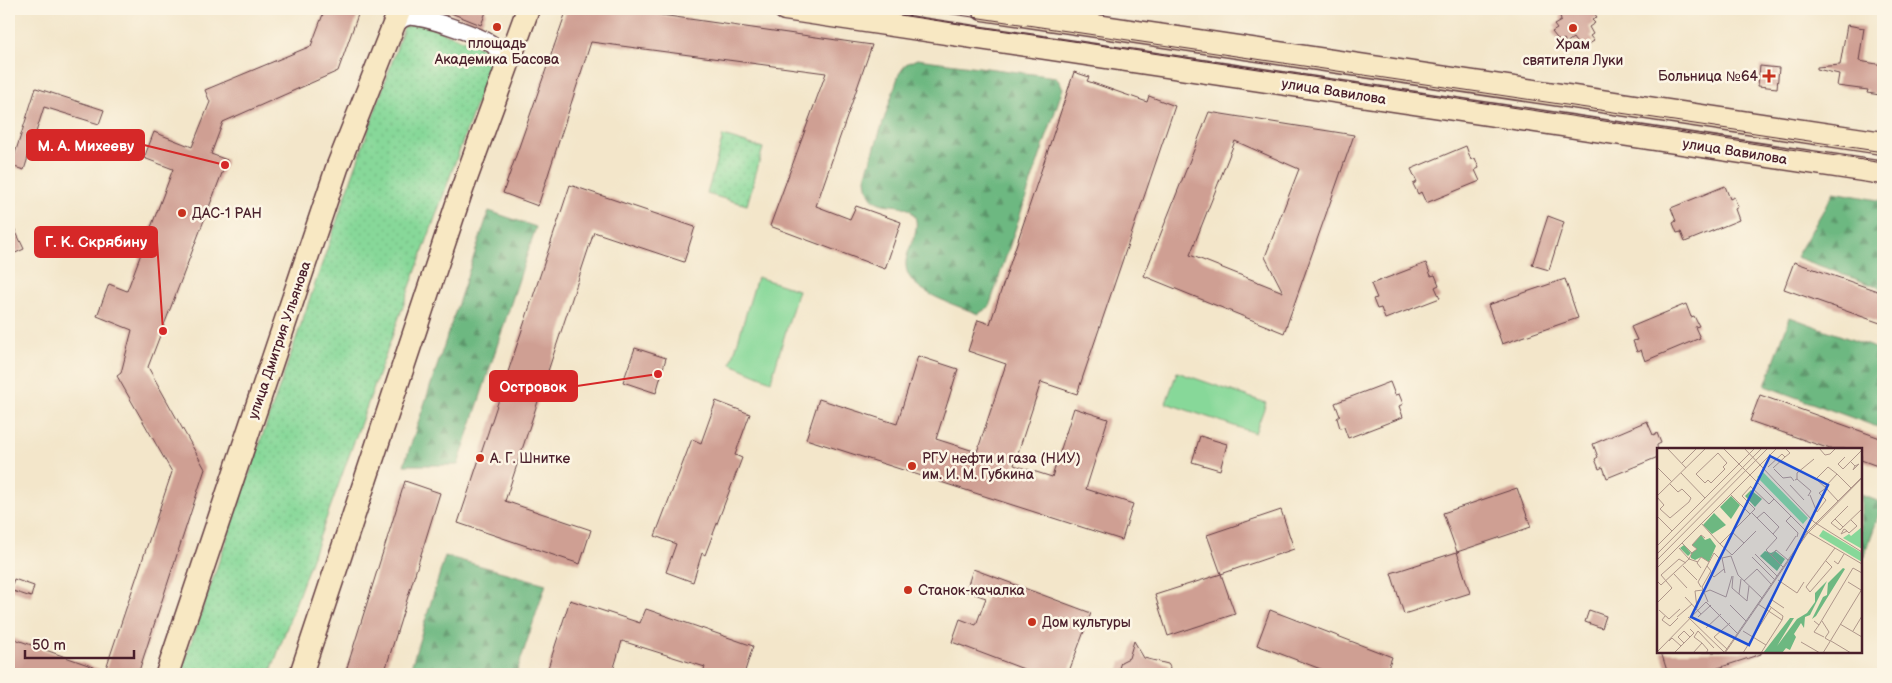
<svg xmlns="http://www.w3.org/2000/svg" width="1892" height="683" font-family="'Balsamiq Sans',sans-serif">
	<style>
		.forest { fill: url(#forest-firs); stroke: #5c6c56 }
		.park { fill: url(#park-dots); stroke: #687c62 }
		.garden { fill: #87d899; stroke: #687c62 }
		.building { fill: #cf9f93; fill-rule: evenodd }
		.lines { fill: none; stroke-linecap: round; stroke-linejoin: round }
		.minor-casing { stroke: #633d43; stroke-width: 19 }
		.secondary-casing { stroke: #633d43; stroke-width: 25 }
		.minor { stroke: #fff; stroke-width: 16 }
		.secondary { stroke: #f8e8c3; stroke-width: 22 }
		.tram { stroke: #4a1f2b; stroke-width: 1 }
		.poi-dot { fill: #c8321e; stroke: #fcf5e5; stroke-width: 2 }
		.labels { text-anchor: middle; stroke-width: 5; stroke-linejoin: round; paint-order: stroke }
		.poi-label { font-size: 14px; fill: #4a1f2b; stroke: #fcf5e5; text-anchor: start }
		.street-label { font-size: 14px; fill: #4a1f2b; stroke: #fcf5e5 }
		.inset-road { fill: none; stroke: #af968a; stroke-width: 1 }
		.view { fill: #1d4ed8; fill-opacity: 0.15; stroke: #1d4ed8; stroke-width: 2.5 }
		.inset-edge { fill: none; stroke: #4a1f2b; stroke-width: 2.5 }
		.leader { fill: none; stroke: #d62828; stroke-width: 2 }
		.callout-dot { fill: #d62828; stroke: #fcf5e5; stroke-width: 2 }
		.callout { fill: #d62828; stroke: #d62828; stroke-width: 2 }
		.callout-label { font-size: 15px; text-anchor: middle; font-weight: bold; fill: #fff }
	</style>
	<defs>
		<pattern id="forest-firs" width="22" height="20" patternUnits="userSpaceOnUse" patternTransform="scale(1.25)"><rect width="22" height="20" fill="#6db881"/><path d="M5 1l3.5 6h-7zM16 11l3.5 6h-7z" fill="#5c956a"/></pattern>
		<pattern id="park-dots" width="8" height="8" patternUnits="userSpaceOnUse" patternTransform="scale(1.25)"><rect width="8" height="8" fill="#87d899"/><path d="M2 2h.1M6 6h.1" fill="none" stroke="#76b984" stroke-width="1.8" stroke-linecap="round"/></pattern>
	</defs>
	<rect width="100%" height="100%" fill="#fcf5e5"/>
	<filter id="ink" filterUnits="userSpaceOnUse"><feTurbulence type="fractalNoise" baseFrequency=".02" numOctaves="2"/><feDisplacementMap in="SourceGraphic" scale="10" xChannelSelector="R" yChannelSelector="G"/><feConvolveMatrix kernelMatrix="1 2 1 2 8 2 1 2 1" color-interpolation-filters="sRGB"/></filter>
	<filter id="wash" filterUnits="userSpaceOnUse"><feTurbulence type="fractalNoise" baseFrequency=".0096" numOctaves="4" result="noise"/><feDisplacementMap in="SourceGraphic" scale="20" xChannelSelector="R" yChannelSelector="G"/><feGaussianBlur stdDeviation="1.12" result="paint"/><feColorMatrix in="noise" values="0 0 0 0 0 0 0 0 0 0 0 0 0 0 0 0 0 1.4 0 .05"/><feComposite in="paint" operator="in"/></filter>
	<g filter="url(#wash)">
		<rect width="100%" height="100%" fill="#f3e6ca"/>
		<!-- forest -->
		<g class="forest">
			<path d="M917 59 1056 77 1063 88 989 307 978 314C957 305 907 292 906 266 905 256 911 246 914 237 916 231 918 221 914 215 901 194 866 221 866 174L899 74 906 64Z"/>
			<polygon points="1834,192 1883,201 1883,289 1796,257"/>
			<polygon points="489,211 536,227 458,465 404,465"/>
			<polygon points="1790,317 1883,351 1883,429 1765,386"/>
			<polygon points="1861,495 1883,503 1861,565"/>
			<polygon points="445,556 546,584 516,674 409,674"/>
		</g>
		<!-- park -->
		<g class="park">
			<polygon points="419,23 484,48 491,63 270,674 180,674 404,27"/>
			<polygon points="723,136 763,148 747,205 707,194"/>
		</g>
		<!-- garden -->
		<g class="garden">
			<polygon points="757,277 798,290 771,381 731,364"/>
			<polygon points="1177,372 1266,403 1255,433 1166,403"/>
		</g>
		<g id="blocks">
			<!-- building -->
			<g class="building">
				<polygon points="325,9 360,9 338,71 223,122 211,154 227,160 148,367 205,469 138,674 17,674 9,671 9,637 105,671 172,472 117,376 121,373 132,330 97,316 109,284 127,291 173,169 144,158 154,132 192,147 210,102 205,90 311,46"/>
				<polygon points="441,9 485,9 486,12 481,25"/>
				<polygon points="567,9 606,9 647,13 872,45 816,206 850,219 856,206 901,222 885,269 770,226 826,73 591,42 538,206 503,193"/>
				<polygon points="1564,9 1591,9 1597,17 1592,20 1595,23 1589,27 1593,34 1590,36 1594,41 1584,47 1581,43 1578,45 1573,38 1566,43 1564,39 1560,42 1552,32 1557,29 1554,25 1561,21 1560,15"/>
				<polygon points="1847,25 1864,28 1859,61 1883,65 1883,89 1880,95 1867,93 1868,90 1837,86 1839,74 1817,69 1817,67 1840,65"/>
				<polygon points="1760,66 1779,68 1777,88 1758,86"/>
				<polygon points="1074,72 1089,77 1087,81 1147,102 1149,96 1175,106 1077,394 1041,382 1014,465 1052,477 1074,408 1108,419 1086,489 1133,504 1122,540 806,439 819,399 897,424 918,356 958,369 936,439 977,452 1006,364 968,351 978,320 990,324"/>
				<polygon points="36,88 104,110 99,124 44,107 24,170 11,166"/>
				<path d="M1209 112 1354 135 1284 333 1144 276ZM1235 141 1299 169 1265 257 1283 292 1190 255Z"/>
				<polygon points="1466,146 1471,160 1475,158 1479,168 1475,170 1480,181 1426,203 1421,192 1418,194 1413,184 1417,182 1411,169"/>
				<polygon points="570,185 695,227 684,262 594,232 505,501 591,530 580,564 458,523"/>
				<polygon points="1725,186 1730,199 1734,197 1738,207 1735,209 1739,220 1685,242 1681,232 1677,233 1673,223 1676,221 1671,208"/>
				<polygon points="1548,216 1564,222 1549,270 1532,265"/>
				<polygon points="9,217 24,249 9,256"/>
				<polygon points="1794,262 1883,293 1883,324 1784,289"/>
				<polygon points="1426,263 1431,276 1435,275 1439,285 1435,287 1440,298 1385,319 1381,308 1377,309 1373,299 1377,298 1371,284"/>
				<polygon points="1565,279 1578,318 1502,344 1488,305"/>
				<polygon points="1686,304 1691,317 1694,316 1699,326 1695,327 1700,338 1645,361 1641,350 1637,352 1633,341 1637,340 1631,327"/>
				<polygon points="635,348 666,358 656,393 623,382"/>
				<polygon points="1390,382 1395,395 1399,394 1403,404 1399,406 1403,417 1348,438 1344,427 1340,428 1337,418 1340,416 1335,403"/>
				<polygon points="1760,395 1883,439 1883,468 1861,460 1861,449 1830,449 1750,421"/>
				<polygon points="716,401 750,414 735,455 742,458 705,555 702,553 693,582 666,572 676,544 655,536 692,439 701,443"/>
				<polygon points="1647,421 1653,435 1657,433 1661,443 1657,445 1658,457 1607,478 1603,467 1599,469 1595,459 1598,457 1593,444"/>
				<polygon points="1200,436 1227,444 1220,470 1192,462"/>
				<polygon points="405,481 440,493 384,674 345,674"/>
				<polygon points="1517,488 1531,527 1457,552 1443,513"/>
				<polygon points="1281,510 1294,549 1221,574 1207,535"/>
				<polygon points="1457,552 1470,593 1404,614 1391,573"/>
				<polygon points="973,569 1091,613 1068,674 1037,674 952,642 960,619 976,625 986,598 966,591"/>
				<polygon points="1221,574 1235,614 1168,636 1155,595"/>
				<polygon points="14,579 34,586 31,597 10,590"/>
				<polygon points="570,600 640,623 646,609 753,646 744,674 702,674 705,667 622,641 612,674 546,674"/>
				<polygon points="1270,610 1392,657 1386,674 1334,674 1257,645"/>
				<polygon points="1589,610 1606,616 1602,628 1585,622"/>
				<polygon points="1134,641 1144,658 1168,664 1170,667 1169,674 1117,674 1121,662 1129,658"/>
				<polygon points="1661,652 1761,652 1761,654 1700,674 1668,674"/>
			</g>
		</g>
	</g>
	<g filter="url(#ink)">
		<use href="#blocks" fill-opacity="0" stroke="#633d43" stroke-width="1"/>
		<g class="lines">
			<!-- minor casing -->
			<g class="minor-casing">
				<path id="minor" d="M394 29C397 23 401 18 408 17 420 14 484 37 493 45 500 51 503 61 506 69"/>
			</g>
			<!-- secondary casing -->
			<g class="secondary-casing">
				<g id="secondary">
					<polyline points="785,9 1883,173"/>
					<polyline points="983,9 1883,143"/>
					<polyline points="167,674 337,168 400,9"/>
					<polyline points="301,674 460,195 528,9"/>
				</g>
			</g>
			<!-- minor -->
			<use href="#minor" class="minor"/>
			<!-- secondary -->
			<use href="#secondary" class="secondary"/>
			<!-- tram -->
			<g class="tram">
				<polyline points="860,9 1883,163"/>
				<polyline points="919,9 1883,152"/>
			</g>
		</g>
	</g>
	<!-- markers -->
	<g class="poi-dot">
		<circle cx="497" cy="27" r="5"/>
		<circle cx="1573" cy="28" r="5"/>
		<path d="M1766.5 68.5h5v5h5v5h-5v5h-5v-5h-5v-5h5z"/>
		<circle cx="182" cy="213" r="5"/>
		<circle cx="480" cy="458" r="5"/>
		<circle cx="912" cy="466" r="5"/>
		<circle cx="908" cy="590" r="5"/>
		<circle cx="1032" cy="622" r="5"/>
	</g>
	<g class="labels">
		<!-- poi labels -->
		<g class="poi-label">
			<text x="497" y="48" text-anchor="middle">площадь<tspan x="497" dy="16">Академика Басова</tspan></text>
			<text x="1573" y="49" text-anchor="middle">Храм<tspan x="1573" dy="16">святителя Луки</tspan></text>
			<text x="1758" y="81" text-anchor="end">Больница №64</text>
			<text x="192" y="218">ДАС-1 РАН</text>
			<text x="490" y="463">А. Г. Шнитке</text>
			<text x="922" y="463">РГУ нефти и газа (НИУ)<tspan x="922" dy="16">им. И. М. Губкина</tspan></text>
			<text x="918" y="595">Cтанок-качалка</text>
			<text x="1042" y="627">Дом культуры</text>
		</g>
		<!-- street labels -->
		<g class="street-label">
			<text transform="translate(1334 91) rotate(9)" y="5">улица Вавилова</text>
			<text transform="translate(1735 151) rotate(9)" y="5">улица Вавилова</text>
			<text transform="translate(279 340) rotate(-71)" y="5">улица Дмитрия Ульянова</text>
		</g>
	</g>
	<!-- overview -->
	<g transform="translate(1657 448)">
		<rect width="205" height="205" fill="#f3e6ca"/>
		<path d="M94 42 105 51 98 59 88 48ZM74 48 83 57 74 71 63 59ZM57 65 69 77 55 86 46 77ZM44 87 48 92 53 90 59 98 52 114 44 109 38 112 34 110V105L31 108 23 100 27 97 34 105 40 101 35 97ZM108 103 114 105 118 103 128 111 120 123 103 108ZM186 120 188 121 159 168 155 171 166 149 170 147 171 135ZM170 133 153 167 148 169 147 180 144 175 137 186 139 189 133 202 129 200 125 205H106L133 170H137L120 198 140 171 150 165 158 154V145Z" fill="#6db881"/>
		<path d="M106 24 151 70 146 76 100 29ZM205 79V101L186 90 192 86 194 88ZM166 82 205 105V114L162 88Z" fill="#87d899"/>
		<path class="inset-road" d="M10 0 29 20M66 0 149 83 205 116M87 0 157 74 205 104M162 0 168 7 173 6 179 0M61 5 70 15 66 19 68 21 54 35 51 32 48 35 39 26ZM188 9 181 16 186 21 204 3M194 14 198 18 196 22 202 16 198 18M25 15 40 0M0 19 15 34M111 19 125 6 128 9 133 5 128 0M116 20 128 9M117 21 126 30 134 29 137 33M24 25 48 50M140 31V25L157 11M138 32 140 31 154 43 151 48M133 37 147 52M93 38 112 56 117 51M168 39 180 26 194 40M169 40 181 53M153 47 160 64 169 52 162 45 169 40 159 31 171 19 180 26M0 48 49 0M0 49 7 57 3 61 13 70 32 54 34 50 25 41 21 44 13 36M95 65 120 90 109 102 126 119M93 66 98 61 85 48 94 38M0 68 15 83M134 68 129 73 141 85 140 89M100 70 107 64 122 79 116 86M178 71 186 79 183 82 174 75 191 58M44 75 63 96 93 66 73 46M186 79 205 61M190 83 184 86 187 81 189 82 192 85 200 78 194 72M75 84 87 95M63 96 75 107 99 83M0 98 98 0M22 100 32 111 35 105 25 95M129 103 139 88M35 105 40 101 35 97 44 87 48 90M0 106 105 0M98 106 120 128M114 108 119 102 131 112M95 109 117 131M0 112 111 0M169 113 175 119 153 144 149 139 178 100M177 113 181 116 187 106M26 118 40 132M0 120 120 0M44 120 40 115 44 109 52 114M68 125 65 110 74 108 81 127 105 150M17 126 30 140M76 128 75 140 90 153 92 138M121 132 140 145 147 134M0 133 4 137 32 111 41 114M87 133 100 121 114 136M191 134 204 142M44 139 41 134 50 118M48 144 53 142 69 149 75 128M82 146 84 131M28 149 44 166M51 154 45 139 54 123 50 118 57 105 62 110 54 126 57 129 67 121M0 155 15 140 4 127 22 111 29 115M101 156 125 172M73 157 89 173M40 160 38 143 46 142M2 162 12 171 23 161M8 168 5 172 13 178 21 170M20 169 35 156M31 169 67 204M41 169 54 157M125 172 126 168 111 157 115 152 127 160M157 173 162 177 196 120 205 125M165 173 172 184 168 190 173 193M183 176 205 189M162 177 157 184 167 189M49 180 64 166M86 183 109 197 104 205M196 183 205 168M12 193 15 190 24 198M174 193 194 205M144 194 163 205M27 195 21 189 27 183 33 189M45 195 37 189 41 183 57 200M109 197 125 172M70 201 57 189 73 175M0 204 49 154 80 185M17 205 37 185 33 181M36 205 45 195 51 202 49 205M67 205 151 83 205 29M68 205 150 86 205 30M86 205 114 160M166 205 205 141"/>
		<path class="view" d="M113 8 171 37 92 197 34 169Z"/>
		<rect width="205" height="205" class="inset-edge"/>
	</g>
	<!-- callouts -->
	<path class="leader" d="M225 165L144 145M163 331L157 242M658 374L577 386"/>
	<g class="callout-dot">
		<circle cx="225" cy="165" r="5"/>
		<circle cx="163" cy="331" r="5"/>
		<circle cx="658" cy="374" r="5"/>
	</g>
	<g class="callout">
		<rect x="27" y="130" width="117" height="30" rx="5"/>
		<rect x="35" y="227" width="122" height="30" rx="5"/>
		<rect x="490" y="371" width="87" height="30" rx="5"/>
	</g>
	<g class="callout-label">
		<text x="86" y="151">М. А. Михееву</text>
		<text x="96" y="247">Г. К. Скрябину</text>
		<text x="533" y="392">Островок</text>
	</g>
	<!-- margin -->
	<rect width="1892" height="683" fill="none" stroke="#fcf5e5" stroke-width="30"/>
	<!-- scale -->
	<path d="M25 650v8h109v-8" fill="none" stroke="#4a1f2b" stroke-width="2.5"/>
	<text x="32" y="650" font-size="15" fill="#4a1f2b" stroke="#fcf5e5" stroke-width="4" paint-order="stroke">50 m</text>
</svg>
